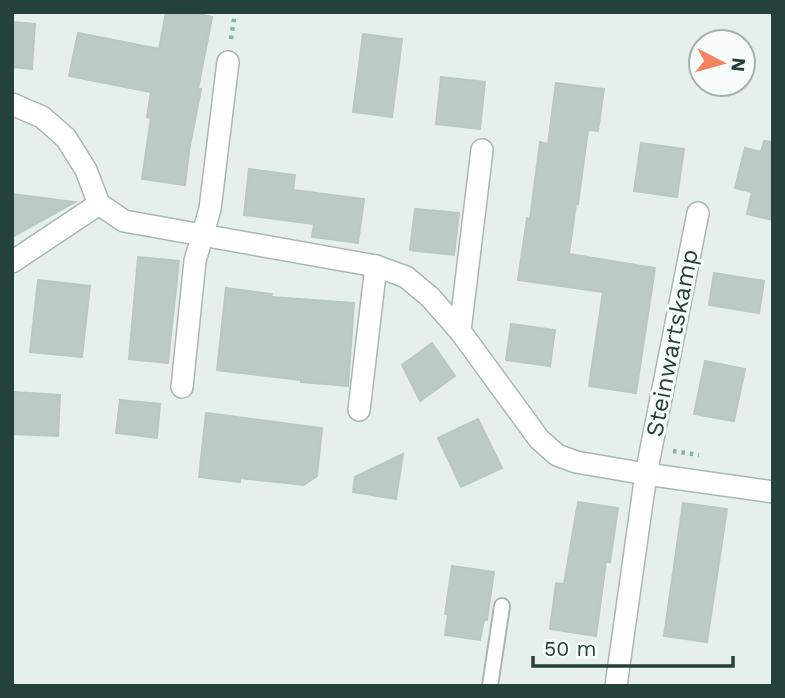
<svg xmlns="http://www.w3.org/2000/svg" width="785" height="698" font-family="'Work Sans',sans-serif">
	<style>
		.building { fill: #bbcac4; stroke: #b8c9c2; stroke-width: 2 }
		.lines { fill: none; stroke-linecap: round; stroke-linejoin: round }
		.lane-casing { stroke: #a8b8b2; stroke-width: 18 }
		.street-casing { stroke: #a8b8b2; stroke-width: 24 }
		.path { stroke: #86b3a5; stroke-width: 4.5; stroke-dasharray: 3.5 5; stroke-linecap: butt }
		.lane { stroke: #fff; stroke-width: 14 }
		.street { stroke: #fff; stroke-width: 21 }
		.labels { text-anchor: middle; stroke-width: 6; stroke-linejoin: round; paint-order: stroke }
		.street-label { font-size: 24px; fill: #24423a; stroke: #f7fbf9 }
	</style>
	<rect width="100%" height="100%" fill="#e6efeb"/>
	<!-- building -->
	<g class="building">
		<polygon points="166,12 190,12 212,17 198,89 201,89 189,151 185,185 142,179 151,118 147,117 151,92 69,76 78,33 159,49"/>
		<polygon points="12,22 35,24 32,69 12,67"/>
		<polygon points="363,34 402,39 392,117 353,112"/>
		<polygon points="441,77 485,82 480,129 436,124"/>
		<polygon points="556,83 604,89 598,131 588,130 578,204 576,204 569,254 655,268 636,393 589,386 603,292 518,280 527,218 530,219 540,142 548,144"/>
		<polygon points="764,141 773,142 773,220 747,214 752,192 735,188 745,148 761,152"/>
		<polygon points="641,143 684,149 677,197 634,191"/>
		<polygon points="249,169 295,175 293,190 364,199 358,243 312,237 314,224 244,215"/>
		<polygon points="12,194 75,202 12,237"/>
		<polygon points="415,209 459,213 454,255 410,250"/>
		<polygon points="138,257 179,261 168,363 129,359"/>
		<polygon points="714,273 764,281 759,313 709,305"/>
		<polygon points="38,280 90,286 82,357 30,352"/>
		<polygon points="226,288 272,294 271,297 354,303 348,386 301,382 301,380 217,370"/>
		<polygon points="511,324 555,330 550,366 506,360"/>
		<polygon points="432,343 455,376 420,401 402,365"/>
		<polygon points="705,361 745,369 734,421 694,414"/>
		<polygon points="12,392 60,395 58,436 12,434"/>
		<polygon points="120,400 160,404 157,438 116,433"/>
		<polygon points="206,413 322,428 317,476 304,485 240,478 240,482 199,477"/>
		<polygon points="478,419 502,468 461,487 438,438"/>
		<polygon points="403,454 396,499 353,492 355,477"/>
		<polygon points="578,502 618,508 610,562 606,562 596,636 550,629 556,583 564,584"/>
		<polygon points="683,503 727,509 707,642 664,636"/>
		<polygon points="452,566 494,572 487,620 484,620 480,640 445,635 448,615 445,614"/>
	</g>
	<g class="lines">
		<!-- lane casing -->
		<g class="lane-casing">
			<polyline id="lane" points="490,686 502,606"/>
		</g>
		<!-- street casing -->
		<g class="street-casing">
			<g id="street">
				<polyline points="12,104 42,117 66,138 86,170 99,204 124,221 376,266 406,277 430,297 460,331 539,439 557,455 576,462 646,474 773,492"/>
				<polyline points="12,262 99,204"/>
				<polyline points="460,331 482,150"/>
				<polyline points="182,387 195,261 210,209 228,62"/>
				<polyline points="359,410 376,266"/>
				<polyline points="616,686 646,474 698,213"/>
			</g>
		</g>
		<!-- path -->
		<g class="path">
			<polyline points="231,39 235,12"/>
			<polyline points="673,451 699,455"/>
		</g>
		<!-- lane -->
		<use href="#lane" class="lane"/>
		<!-- street -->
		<use href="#street" class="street"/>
	</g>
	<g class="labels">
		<!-- street labels -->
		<g class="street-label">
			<text transform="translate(672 343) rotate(-79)" y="8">Steinwartskamp</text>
		</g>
	</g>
	<!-- border -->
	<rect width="785" height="698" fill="none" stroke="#24423a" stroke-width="28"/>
	<!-- north arrow -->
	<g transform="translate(722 63) rotate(96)"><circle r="33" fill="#f7fbf9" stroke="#a3b1ad" stroke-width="2"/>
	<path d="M0-5L12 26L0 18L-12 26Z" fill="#f4845f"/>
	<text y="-10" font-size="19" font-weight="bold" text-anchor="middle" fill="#24423a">N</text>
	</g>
	<!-- scale -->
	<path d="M533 656v10h200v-10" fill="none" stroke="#24423a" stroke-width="3.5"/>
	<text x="544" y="656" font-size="21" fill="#24423a" stroke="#f7fbf9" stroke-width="5" paint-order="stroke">50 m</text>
</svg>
